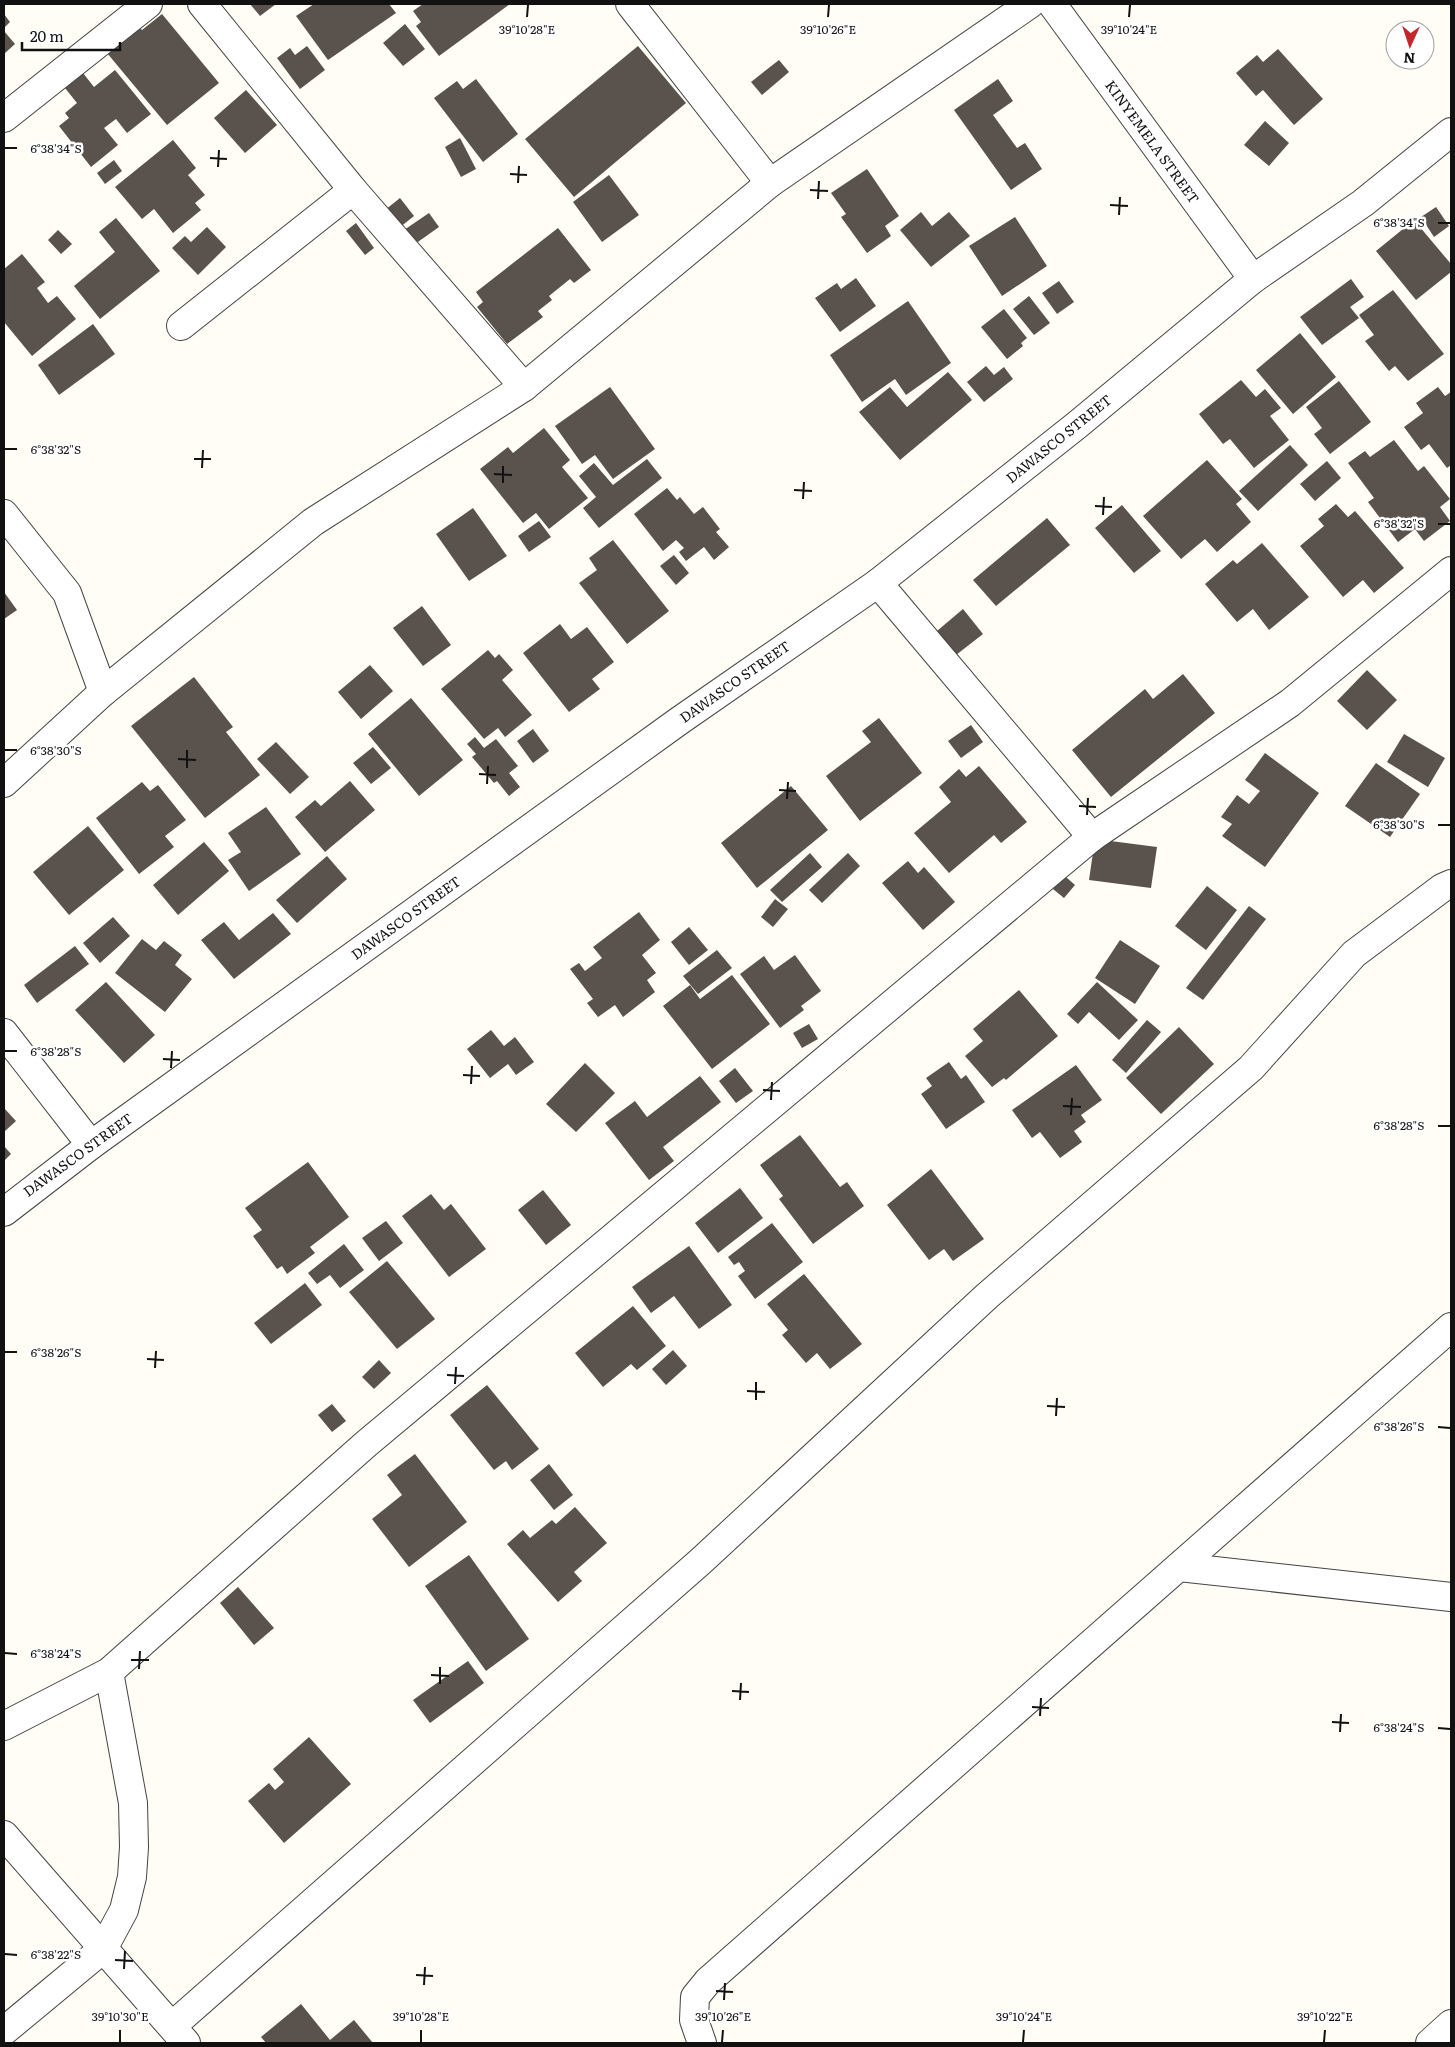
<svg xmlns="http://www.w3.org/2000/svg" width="1455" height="2047" font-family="Literata,serif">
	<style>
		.building { fill: #5a524d }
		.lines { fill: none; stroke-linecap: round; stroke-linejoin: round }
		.street-casing { stroke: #444; stroke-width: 30 }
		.street { stroke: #fff; stroke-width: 28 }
		.ticks { fill: none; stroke: #111; stroke-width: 2 }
		.labels { text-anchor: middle; stroke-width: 5; stroke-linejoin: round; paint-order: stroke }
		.street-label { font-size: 14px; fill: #111; stroke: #fff }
		.ticks-label { font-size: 12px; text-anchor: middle; fill: #111; stroke: #fff; stroke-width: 5; stroke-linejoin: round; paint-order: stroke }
	</style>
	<rect width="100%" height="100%" fill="#fffdf5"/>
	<!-- building -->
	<g class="building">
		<polygon points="250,4 276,4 260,16"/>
		<polygon points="314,4 389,4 396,13 328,60 296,16"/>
		<polygon points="423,4 510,4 439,56 416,26 421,22 413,11"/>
		<polygon points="4,14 10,22 4,28"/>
		<polygon points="162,14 219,83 167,125 107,53 139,27 142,30"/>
		<polygon points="405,24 425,49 403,66 383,43"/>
		<polygon points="4,31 15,44 4,54"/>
		<polygon points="307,46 325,70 300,89 277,58 290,48 295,55"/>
		<polygon points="638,46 686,103 574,197 525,139"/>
		<polygon points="1278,49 1323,99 1294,125 1263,90 1256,96 1236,73 1257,55 1263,62"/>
		<polygon points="779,60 789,72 762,95 751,82"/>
		<polygon points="115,70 151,114 127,133 116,119 104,128 118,145 91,167 59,126 69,118 65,113 77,103 65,88 83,73 94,87"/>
		<polygon points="476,79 518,134 483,162 434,98 457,81 463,89"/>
		<polygon points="998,79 1013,101 993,115 1017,148 1025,143 1042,169 1011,190 954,110"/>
		<polygon points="246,90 277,125 245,153 214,118"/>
		<polygon points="1265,121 1289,143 1269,166 1244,145"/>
		<polygon points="460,138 476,169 461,177 445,147"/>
		<polygon points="173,140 196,168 188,175 205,195 195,203 201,210 173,233 154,209 142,219 115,187"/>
		<polygon points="114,160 122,171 105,184 97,173"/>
		<polygon points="867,169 899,216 885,226 891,236 867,253 841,217 846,214 831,193"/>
		<polygon points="609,175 639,215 602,242 573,202"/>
		<polygon points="400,198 414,216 399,228 385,210"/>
		<polygon points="1436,207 1449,226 1434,237 1421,217"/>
		<polygon points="921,212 932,226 949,212 970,236 931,267 900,230"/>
		<polygon points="429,213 439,227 415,244 404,230"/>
		<polygon points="1015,217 1047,266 1002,296 969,246"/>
		<polygon points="116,218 160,271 100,319 74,286 115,252 99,232"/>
		<polygon points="1414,220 1451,264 1451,272 1416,300 1376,251"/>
		<polygon points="356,223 374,248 365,255 346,231"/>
		<polygon points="207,227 226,247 198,275 172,248 185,236 191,242"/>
		<polygon points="558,228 591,270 574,283 570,279 549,296 552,300 538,311 543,317 507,344 477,307 483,302 476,292"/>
		<polygon points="58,230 72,244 61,254 48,240"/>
		<polygon points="22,254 45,282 37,288 48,303 57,296 76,319 32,356 4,322 4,269"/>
		<polygon points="856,278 876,306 840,332 815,298 837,283 841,289"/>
		<polygon points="1351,279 1364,297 1350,307 1359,318 1322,345 1300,317"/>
		<polygon points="1059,281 1074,302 1057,314 1042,293"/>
		<polygon points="1393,290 1444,354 1408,381 1395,366 1389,371 1365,341 1374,335 1359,315"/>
		<polygon points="1029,296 1050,323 1034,335 1013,309"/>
		<polygon points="908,301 951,363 906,395 895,379 862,402 830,355"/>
		<polygon points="1004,309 1027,338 1021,343 1023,346 1007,359 981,327"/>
		<polygon points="93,324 115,354 59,395 38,365"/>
		<polygon points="1300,333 1336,377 1293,414 1256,370"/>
		<polygon points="986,366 994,375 1004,367 1013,379 984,402 967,382"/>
		<polygon points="948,372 972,400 900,460 859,412 890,387 907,407"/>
		<polygon points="1241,380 1256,397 1265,389 1281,408 1270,416 1289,440 1254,468 1230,439 1223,444 1199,414"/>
		<polygon points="1339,381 1371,422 1330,454 1314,434 1322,428 1306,407"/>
		<polygon points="610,387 655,449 613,479 595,455 582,464 555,426"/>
		<polygon points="1438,387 1445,396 1451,392 1451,465 1447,468 1429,444 1421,450 1404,427 1423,413 1416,403"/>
		<polygon points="544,428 570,460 562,467 588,498 549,529 536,513 523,523 480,469 508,447 513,453"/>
		<polygon points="1394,440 1418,471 1424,466 1450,499 1440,507 1450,521 1424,541 1415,529 1398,542 1368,502 1374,498 1348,463 1365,451 1370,457"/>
		<polygon points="1290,445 1308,465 1258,511 1239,491"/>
		<polygon points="647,459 662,478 599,528 583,508 596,497 579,476 594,463 613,485"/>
		<polygon points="1207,460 1242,499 1236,504 1251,522 1217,552 1205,539 1181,559 1143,516"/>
		<polygon points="1327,461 1341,478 1315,501 1300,484"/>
		<polygon points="667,488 677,500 680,497 694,514 703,507 720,529 716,532 729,547 714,560 704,547 686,561 679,552 684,548 676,540 663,551 634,514"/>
		<polygon points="1336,504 1348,517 1355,511 1404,568 1374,593 1363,580 1343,597 1300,546 1324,526 1318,519"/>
		<polygon points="1122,505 1161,551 1134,573 1095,528"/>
		<polygon points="473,508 507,556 469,581 436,534"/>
		<polygon points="1047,518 1070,545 996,606 973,580"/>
		<polygon points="539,521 551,537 529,552 518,536"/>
		<polygon points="613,540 669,611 627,644 579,583 597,570 589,558"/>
		<polygon points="1262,543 1309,597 1269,630 1253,609 1237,622 1205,584 1233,560 1237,564"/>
		<polygon points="674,555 689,573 676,585 660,566"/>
		<polygon points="4,592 17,610 4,619"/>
		<polygon points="422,606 451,645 423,666 393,628"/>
		<polygon points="963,609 983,634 956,655 937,631"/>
		<polygon points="560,624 571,639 587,627 614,662 592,679 600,689 569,712 523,653"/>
		<polygon points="488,650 495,658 499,654 513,670 502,680 532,715 505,737 498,728 484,739 441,689"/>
		<polygon points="370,665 393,691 361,719 338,692"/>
		<polygon points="1367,670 1397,700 1367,730 1337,701"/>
		<polygon points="1183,674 1215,713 1111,797 1072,750 1145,689 1153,699"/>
		<polygon points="194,677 233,727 226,732 260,775 205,818 131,726"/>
		<polygon points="411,698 463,760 419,796 368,734"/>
		<polygon points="879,718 922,773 860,821 826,776 871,742 862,731"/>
		<polygon points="971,725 983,742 961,758 948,741"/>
		<polygon points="533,729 549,751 533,763 517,741"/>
		<polygon points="1404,734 1445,758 1428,787 1387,762"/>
		<polygon points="475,737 484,748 496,739 518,766 509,773 520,787 509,796 497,781 494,783 472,757 476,754 467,744"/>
		<polygon points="276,742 309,777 290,794 257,759"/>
		<polygon points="373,747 391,768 371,784 353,763"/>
		<polygon points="1265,753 1319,793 1265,867 1222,836 1232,824 1221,817 1237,795 1249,804 1260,791 1245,780"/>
		<polygon points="1376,763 1420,794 1390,837 1345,806"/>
		<polygon points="979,766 1027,822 1001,843 994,835 949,873 914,833 951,802 939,787 959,769 966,777"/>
		<polygon points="350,781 375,810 325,852 295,817 315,800 321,806"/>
		<polygon points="142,782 150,791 158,785 186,820 165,836 174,847 139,874 96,818"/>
		<polygon points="791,786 828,830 757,888 721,843"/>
		<polygon points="266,807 301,854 249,891 228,860 241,852 228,833"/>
		<polygon points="88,826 124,870 69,915 33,872"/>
		<polygon points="1095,839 1157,847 1151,888 1089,880"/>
		<polygon points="204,842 229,871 178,915 153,885"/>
		<polygon points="810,853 822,867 782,902 770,890"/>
		<polygon points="848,853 860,866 822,903 809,890"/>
		<polygon points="327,856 347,879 297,923 276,900"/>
		<polygon points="908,861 918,873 924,867 955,902 923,930 882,883"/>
		<polygon points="1059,871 1075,885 1064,898 1053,889 1057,884"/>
		<polygon points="1207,886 1237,910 1206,950 1175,926"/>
		<polygon points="775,899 788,909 773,927 761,917"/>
		<polygon points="1249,906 1266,919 1203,1000 1186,988"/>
		<polygon points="639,912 660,940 642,955 656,973 647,980 655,992 623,1017 615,1005 598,1017 587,1003 593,999 570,969 579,963 585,971 602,958 593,947"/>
		<polygon points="273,913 291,934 234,979 201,940 224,922 239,940"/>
		<polygon points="113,917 130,936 100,963 83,943"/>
		<polygon points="689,927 708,950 689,965 671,942"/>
		<polygon points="142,939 156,950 164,941 182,955 175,965 192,979 165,1012 115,973"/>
		<polygon points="1120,940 1160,966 1135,1004 1095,978"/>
		<polygon points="75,946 89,964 37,1003 24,985"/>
		<polygon points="717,950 732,968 698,994 683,976"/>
		<polygon points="795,955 821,991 801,1006 804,1010 780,1028 740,974 764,956 774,970"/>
		<polygon points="732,975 770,1024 712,1069 663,1006 690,985 700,999"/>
		<polygon points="106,982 155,1035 124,1063 75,1010"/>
		<polygon points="1097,982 1138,1020 1119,1040 1089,1012 1078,1024 1067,1014"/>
		<polygon points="1019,990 1058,1036 1006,1080 1004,1078 992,1087 965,1056 983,1041 973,1029"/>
		<polygon points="1147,1020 1161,1032 1126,1073 1112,1060"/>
		<polygon points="809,1024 818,1039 802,1048 793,1033"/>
		<polygon points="1179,1027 1214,1064 1161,1114 1126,1078"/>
		<polygon points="491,1030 504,1046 515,1037 534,1062 516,1075 508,1064 490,1078 467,1049"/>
		<polygon points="949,1062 961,1079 966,1075 985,1102 946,1129 921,1094 932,1086 926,1078"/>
		<polygon points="585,1063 615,1093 576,1132 546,1104"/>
		<polygon points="1076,1065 1102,1100 1081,1115 1086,1122 1074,1131 1082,1142 1060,1158 1040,1132 1032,1138 1012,1110"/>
		<polygon points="735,1068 753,1091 736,1103 719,1081"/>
		<polygon points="700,1076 721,1102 663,1147 674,1161 649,1180 605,1123 635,1101 647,1117"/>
		<polygon points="4,1108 16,1121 4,1132"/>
		<polygon points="800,1135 840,1187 847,1182 864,1206 813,1244 779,1199 783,1196 760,1165"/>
		<polygon points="4,1146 11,1154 4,1161"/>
		<polygon points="308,1162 349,1217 310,1247 315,1253 287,1274 282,1266 277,1269 253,1236 262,1230 245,1208"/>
		<polygon points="931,1169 984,1239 953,1261 944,1249 929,1260 887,1205"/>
		<polygon points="740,1188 763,1218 718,1253 695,1223"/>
		<polygon points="543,1190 571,1225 546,1245 518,1210"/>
		<polygon points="431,1194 444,1210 451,1204 486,1249 449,1277 402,1216"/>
		<polygon points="386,1221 403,1243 379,1261 362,1238"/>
		<polygon points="772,1223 803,1262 755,1299 738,1276 745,1271 739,1262 734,1265 728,1257"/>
		<polygon points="344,1244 364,1270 340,1288 330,1275 317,1284 308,1273"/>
		<polygon points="689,1246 732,1305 699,1329 674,1296 651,1313 632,1287"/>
		<polygon points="387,1261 435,1319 397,1349 349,1292"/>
		<polygon points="804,1274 862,1344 830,1369 817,1353 806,1363 782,1335 788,1330 767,1304"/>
		<polygon points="305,1283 322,1305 271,1344 254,1323"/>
		<polygon points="633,1306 666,1346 637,1370 631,1364 603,1387 575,1353"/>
		<polygon points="673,1350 687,1366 666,1385 652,1369"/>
		<polygon points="379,1360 391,1373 374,1389 362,1377"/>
		<polygon points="487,1385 539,1449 512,1470 506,1461 494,1470 450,1415"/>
		<polygon points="332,1404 346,1421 332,1432 318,1415"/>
		<polygon points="415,1454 467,1522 409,1567 372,1519 402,1495 387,1475"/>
		<polygon points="549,1464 573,1495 554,1510 530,1480"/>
		<polygon points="575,1507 607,1543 574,1572 582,1581 558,1602 507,1544 523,1530 530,1538 552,1520 556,1524"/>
		<polygon points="469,1555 529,1639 486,1671 425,1586"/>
		<polygon points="238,1587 274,1628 254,1645 220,1603"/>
		<polygon points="468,1661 484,1683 430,1723 413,1700"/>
		<polygon points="309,1737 351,1784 284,1843 248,1801 269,1783 275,1790 284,1782 273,1769"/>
		<polygon points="301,2004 330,2040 354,2020 373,2043 266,2043 261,2037"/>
	</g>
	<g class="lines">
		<!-- street casing -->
		<g class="street-casing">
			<g id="street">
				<polyline points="202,4 353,190 524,387"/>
				<polyline points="630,4 770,183"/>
				<polyline points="1052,4 1253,279"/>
				<polyline points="4,118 148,4"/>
				<polyline points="181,326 353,190"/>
				<polyline points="4,514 67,593 103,692"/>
				<polyline points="878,583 1092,837"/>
				<polyline points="4,783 103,692 313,522 524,387 770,183 1030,4"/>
				<polyline points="4,1033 91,1145"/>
				<polyline points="4,1212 91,1145 679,721 878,583 1077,425 1253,279 1363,203 1451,132"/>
				<polyline points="1179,1567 1451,1597"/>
				<polyline points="4,1726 109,1672 366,1444 1092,837 1290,703 1451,571"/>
				<polyline points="4,1835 186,2043"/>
				<polyline points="172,2026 701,1561 987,1296 1251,1068 1354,954 1442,888 1451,884"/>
				<polyline points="4,2031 103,1949 124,1910 132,1877 134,1847 133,1803 109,1672"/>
				<polyline points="702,2043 694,2020 695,1997 708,1981 1451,1327"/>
				<polyline points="1430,2043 1451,2024"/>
			</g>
		</g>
		<!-- street -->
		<use href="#street" class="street"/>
	</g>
	<!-- ticks -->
	<path class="ticks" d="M527 17 528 5M828 17 829 5M1129 17 1130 5M5 148H17M210 158 227 159M218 167 219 150M510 174 527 175M518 183 519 166M810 190 828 191M818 199 819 181M1110 205 1128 206M1119 215 1120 197M1438 223H1450M5 449H17M194 459H211M202 468 203 450M494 474 512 475M503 483V466M794 490 812 491M803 499 804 482M1095 506 1112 507M1103 515 1104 497M1438 524H1450M5 750H17M178 759 196 760M187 768V750M479 774 496 775M487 784 488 766M779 790 796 791M787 799 788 782M1079 806 1096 807M1087 815 1088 798M1438 825H1450M5 1051H17M163 1059 180 1060M171 1068 172 1051M463 1075 480 1076M471 1084 472 1066M763 1090 780 1091M771 1100 772 1082M1063 1106 1081 1107M1071 1115 1072 1098M1438 1126H1450M5 1352H17M147 1359 164 1360M155 1368 156 1351M447 1375 464 1376M455 1384 456 1367M747 1391 765 1392M756 1400V1382M1047 1406 1065 1407M1056 1416 1057 1398M1438 1427 1450 1428M5 1653 17 1654M131 1660H149M139 1669 140 1651M431 1675 449 1676M440 1684V1667M732 1691 749 1692M740 1700 741 1683M1032 1707 1049 1708M1040 1716 1041 1698M1332 1722 1349 1723M1438 1728 1450 1729M1340 1732 1341 1714M5 1954 17 1955M115 1960 133 1961M124 1969 125 1951M416 1975 433 1976M424 1985 425 1967M716 1991 733 1992M724 2000 725 1983M120 2042V2030M421 2042V2030M722 2042 723 2030M1023 2042 1024 2030M1324 2042 1325 2030"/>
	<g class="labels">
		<!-- street labels -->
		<g class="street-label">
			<text transform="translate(1152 142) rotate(54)" y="5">KINYEMELA STREET</text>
			<text transform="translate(1059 439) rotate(-39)" y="5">DAWASCO STREET</text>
			<text transform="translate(735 682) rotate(-35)" y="5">DAWASCO STREET</text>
			<text transform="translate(406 918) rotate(-36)" y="5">DAWASCO STREET</text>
			<text transform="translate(78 1155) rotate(-36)" y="5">DAWASCO STREET</text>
		</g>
	</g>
	<g class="ticks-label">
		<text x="527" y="34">39°10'28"E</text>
		<text x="828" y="34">39°10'26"E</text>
		<text x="1129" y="34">39°10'24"E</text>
		<text x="56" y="153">6°38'34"S</text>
		<text x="1399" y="227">6°38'34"S</text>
		<text x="56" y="454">6°38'32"S</text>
		<text x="1399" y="528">6°38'32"S</text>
		<text x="56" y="755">6°38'30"S</text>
		<text x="1399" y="829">6°38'30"S</text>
		<text x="56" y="1056">6°38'28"S</text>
		<text x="1399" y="1130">6°38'28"S</text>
		<text x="56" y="1357">6°38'26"S</text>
		<text x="1399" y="1431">6°38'26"S</text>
		<text x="56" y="1658">6°38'24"S</text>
		<text x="1399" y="1732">6°38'24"S</text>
		<text x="56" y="1959">6°38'22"S</text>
		<text x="120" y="2021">39°10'30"E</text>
		<text x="421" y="2021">39°10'28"E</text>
		<text x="723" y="2021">39°10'26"E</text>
		<text x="1024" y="2021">39°10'24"E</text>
		<text x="1325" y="2021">39°10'22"E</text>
	</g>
	<!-- border -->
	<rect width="1455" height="2047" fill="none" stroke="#111111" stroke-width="10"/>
	<!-- north arrow -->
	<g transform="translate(1410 45) rotate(183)"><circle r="24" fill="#ffffff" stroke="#a0a0a0"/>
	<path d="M0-4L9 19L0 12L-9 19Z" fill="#c4262e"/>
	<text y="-8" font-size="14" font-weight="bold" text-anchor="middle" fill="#111111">N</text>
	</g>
	<!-- scale -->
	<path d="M22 42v8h98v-8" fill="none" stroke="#111111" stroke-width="2.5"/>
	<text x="30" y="42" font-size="15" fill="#111111" stroke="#ffffff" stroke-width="4" paint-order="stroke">20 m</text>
</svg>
